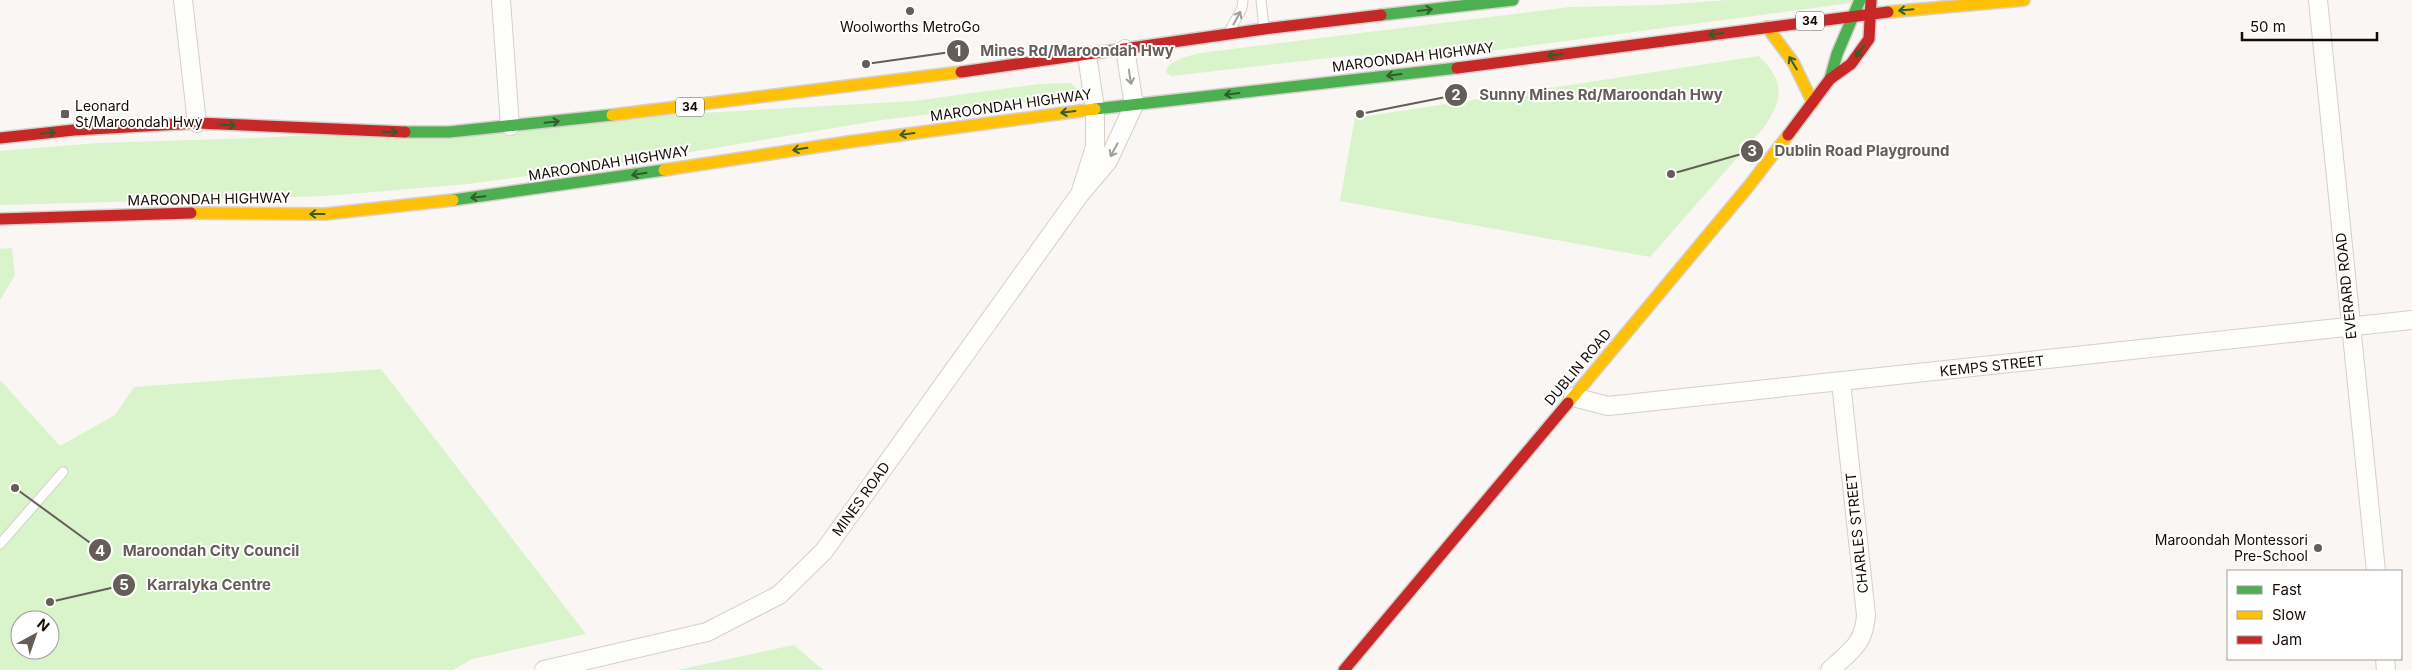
<svg xmlns="http://www.w3.org/2000/svg" width="2412" height="670" font-family="Inter,sans-serif">
	<style>
		.green { fill: #d9f4cb; fill-rule: evenodd }
		.lines { fill: none; stroke-linecap: round; stroke-linejoin: round }
		.lane-casing { stroke: #d6cfca; stroke-width: 11 }
		.street-casing { stroke: #d6cfca; stroke-width: 20 }
		.fast-casing { stroke: #d6cfca; stroke-width: 14 }
		.slow-casing { stroke: #d6cfca; stroke-width: 14 }
		.jam-casing { stroke: #d6cfca; stroke-width: 14 }
		.lane { stroke: #fefefd; stroke-width: 9 }
		.street { stroke: #fefefd; stroke-width: 18 }
		.fast { stroke: #4caf50; stroke-width: 11 }
		.slow { stroke: #ffc107; stroke-width: 11 }
		.jam { stroke: #c62828; stroke-width: 11 }
		.oneway { stroke: #305d2a }
		.oneway2 { stroke: #a19d9a }
		.poi-dot { fill: #655d58; stroke: #fff; stroke-width: 2 }
		.labels { text-anchor: middle; stroke-width: 4; stroke-linejoin: round; paint-order: stroke }
		.shield { fill: #fff; stroke: #5b5450; stroke-width: 1 }
		.shield-label { font-size: 12px; font-weight: bold; fill: #150b05 }
		.poi-label { font-size: 14px; fill: #150b05; stroke: #fff }
		.street-label { font-size: 14px; fill: #150b05; stroke: #fff }
		.leader { fill: none; stroke: #655d58; stroke-width: 2 }
		.callout-dot { fill: #655d58; stroke: #fff; stroke-width: 2 }
		.mark-label { font-size: 15px; text-anchor: middle; font-weight: bold; fill: #fff }
		.callout-label { font-size: 15px; text-anchor: middle; font-weight: bold; fill: #655d58; stroke: #fff; stroke-width: 4; stroke-linejoin: round; paint-order: stroke }
	</style>
	<rect width="100%" height="100%" fill="#f9f6f3"/>
	<!-- green -->
	<g class="green">
		<path d="M1727 0H1852L1851 3 1483 52 1347 56 1171 76 1166 72C1167 60 1190 56 1200 53L1570 7 1660 5Z"/>
		<path d="M1759 56C1784 81 1784 97 1765 126L1650 257 1340 201 1355 118Z"/>
		<polygon points="1071,83 1078,90 1076,96 882,120 637,161 468,184 325,196 0,205 0,151 98,143 258,138 914,101 1039,84"/>
		<polygon points="12,248 15,275 0,300 0,249"/>
		<path d="M381 369 586 634 472 659 453 670H0V380L60 446 115 415 134 387ZM20 620H50V650H20Z"/>
		<polygon points="794,645 823,670 677,670"/>
	</g>
	<g class="lines">
		<!-- lane casing -->
		<g class="lane-casing">
			<g id="lane">
				<polyline points="1261,0 1264,27"/>
				<polyline points="1230,30 1242,8 1243,0"/>
				<polyline points="0,544 63,472"/>
			</g>
		</g>
		<!-- street casing -->
		<g class="street-casing">
			<g id="street">
				<polyline points="183,0 197,123"/>
				<polyline points="501,0 510,126"/>
				<polyline points="2318,0 2376,571"/>
				<polyline points="1081,191 1095,147 1095,109 1087,55"/>
				<polyline points="1573,397 1608,406 2412,320"/>
				<polyline points="2385,659 2386,670"/>
				<polyline points="544,670 707,632 779,595 824,551 1080,194 1108,161 1134,105 1125,49"/>
				<path d="M1830 670C1850 651 1864 645 1866 615L1841 382"/>
			</g>
		</g>
		<!-- fast casing -->
		<g class="fast-casing">
			<g id="fast">
				<polyline points="1381,15 1513,0"/>
				<polyline points="1830,79 1837,54 1860,0"/>
				<polyline points="1095,109 1457,68"/>
				<polyline points="405,132 449,132 612,115"/>
				<polyline points="453,200 664,170"/>
			</g>
		</g>
		<!-- slow casing -->
		<g class="slow-casing">
			<g id="slow">
				<polyline points="1888,12 2024,0"/>
				<polyline points="1767,27 1793,62 1813,103"/>
				<polyline points="612,115 961,72"/>
				<polyline points="664,170 848,142 1095,109"/>
				<polyline points="191,213 325,214 453,200"/>
				<polyline points="1568,403 1748,187 1788,135"/>
			</g>
		</g>
		<!-- jam casing -->
		<g class="jam-casing">
			<g id="jam">
				<polyline points="1457,68 1888,12"/>
				<polyline points="961,72 1264,29 1381,15"/>
				<polyline points="1788,135 1830,79 1851,64 1869,39 1871,0"/>
				<polyline points="0,138 74,130 197,123 405,132"/>
				<polyline points="0,219 191,213"/>
				<polyline points="1344,670 1568,403"/>
			</g>
		</g>
		<!-- lane -->
		<use href="#lane" class="lane"/>
		<!-- street -->
		<use href="#street" class="street"/>
		<!-- fast -->
		<use href="#fast" class="fast"/>
		<!-- slow -->
		<use href="#slow" class="slow"/>
		<!-- jam -->
		<use href="#jam" class="jam"/>
	</g>
	<!-- one-way arrows -->
	<defs><path id="oneway-shaft" d="M-6 0H5M1.5-3L5.5 0L1.5 3" fill="none" stroke-width="1.6" stroke-linecap="round" stroke-linejoin="round" transform="scale(1.25)"/></defs>
	<g class="oneway">
		<use href="#oneway-shaft" transform="translate(1425 10) rotate(-7)"/>
		<use href="#oneway-shaft" transform="translate(1906 10) rotate(175)"/>
		<use href="#oneway-shaft" transform="translate(1716 34) rotate(173)"/>
		<use href="#oneway-shaft" transform="translate(1860 51) rotate(127)"/>
		<use href="#oneway-shaft" transform="translate(1555 55) rotate(173)"/>
		<use href="#oneway-shaft" transform="translate(1793 63) rotate(-121)"/>
		<use href="#oneway-shaft" transform="translate(1394 75) rotate(173)"/>
		<use href="#oneway-shaft" transform="translate(1232 94) rotate(173)"/>
		<use href="#oneway-shaft" transform="translate(1068 112) rotate(173)"/>
		<use href="#oneway-shaft" transform="translate(552 122) rotate(-6)"/>
		<use href="#oneway-shaft" transform="translate(228 125) rotate(3)"/>
		<use href="#oneway-shaft" transform="translate(390 132) rotate(1)"/>
		<use href="#oneway-shaft" transform="translate(48 133) rotate(-6)"/>
		<use href="#oneway-shaft" transform="translate(907 134) rotate(172)"/>
		<use href="#oneway-shaft" transform="translate(800 149) rotate(171)"/>
		<use href="#oneway-shaft" transform="translate(639 174) rotate(171)"/>
		<use href="#oneway-shaft" transform="translate(478 197) rotate(174)"/>
		<use href="#oneway-shaft" transform="translate(317 214) rotate(-180)"/>
	</g>
	<g class="oneway2">
		<use href="#oneway-shaft" transform="translate(1237 18) rotate(-61)"/>
		<use href="#oneway-shaft" transform="translate(1130 77) rotate(81)"/>
		<use href="#oneway-shaft" transform="translate(1114 150) rotate(118)"/>
	</g>
	<!-- markers -->
	<g class="poi-dot">
		<circle cx="910" cy="11" r="5"/>
		<rect x="60" y="109" width="10" height="10" rx="2.5"/>
		<circle cx="2318" cy="548" r="5"/>
	</g>
	<g class="labels">
		<!-- shield labels -->
		<g class="shield">
			<rect x="1796" y="11.5" width="28" height="19" rx="4"/>
			<rect x="676" y="97.5" width="28" height="19" rx="4"/>
		</g>
		<g class="shield-label">
			<text x="1810" y="25">34</text>
			<text x="690" y="111">34</text>
		</g>
		<!-- poi labels -->
		<g class="poi-label">
			<text x="910" y="32">Woolworths MetroGo</text>
			<text x="75" y="111" text-anchor="start">Leonard<tspan x="75" dy="16">St/Maroondah Hwy</tspan></text>
			<text x="2308" y="545" text-anchor="end">Maroondah Montessori<tspan x="2308" dy="16">Pre-School</tspan></text>
		</g>
		<!-- street labels -->
		<g class="street-label">
			<text transform="translate(1413 57) rotate(-7)" y="5">MAROONDAH HIGHWAY</text>
			<text transform="translate(1011 105) rotate(-8)" y="5">MAROONDAH HIGHWAY</text>
			<text transform="translate(609 163) rotate(-9)" y="5">MAROONDAH HIGHWAY</text>
			<text transform="translate(209 199) rotate(-1)" y="5">MAROONDAH HIGHWAY</text>
			<text transform="translate(2346 286) rotate(-96)" y="5">EVERARD ROAD</text>
			<text transform="translate(1992 366) rotate(-6)" y="5">KEMPS STREET</text>
			<text transform="translate(1578 367) rotate(-50)" y="5">DUBLIN ROAD</text>
			<text transform="translate(861 499) rotate(-54)" y="5">MINES ROAD</text>
			<text transform="translate(1857 533) rotate(-96)" y="5">CHARLES STREET</text>
		</g>
	</g>
	<!-- callouts -->
	<path class="leader" d="M866 64L958 51M1360 114L1456 95M1671 174L1752 151M15 488L100 550M50 602L124 585"/>
	<g class="callout-dot">
		<circle cx="866" cy="64" r="5"/>
		<circle cx="1360" cy="114" r="5"/>
		<circle cx="1671" cy="174" r="5"/>
		<circle cx="15" cy="488" r="5"/>
		<circle cx="50" cy="602" r="5"/>
		<circle cx="958" cy="51" r="12"/>
		<circle cx="1456" cy="95" r="12"/>
		<circle cx="1752" cy="151" r="12"/>
		<circle cx="100" cy="550" r="12"/>
		<circle cx="124" cy="585" r="12"/>
	</g>
	<g class="mark-label">
		<text x="958" y="56">1</text>
		<text x="1456" y="100">2</text>
		<text x="1752" y="156">3</text>
		<text x="100" y="556">4</text>
		<text x="124" y="590">5</text>
	</g>
	<g class="callout-label">
		<text x="1077" y="56">Mines Rd/Maroondah Hwy</text>
		<text x="1601" y="100">Sunny Mines Rd/Maroondah Hwy</text>
		<text x="1862" y="156">Dublin Road Playground</text>
		<text x="211" y="556">Maroondah City Council</text>
		<text x="209" y="590">Karralyka Centre</text>
	</g>
	<!-- legend -->
	<rect x="2227" y="570" width="175" height="90" fill="#ffffff" stroke="#a19d9b"/>
	<rect x="2237" y="586" width="25" height="8" fill="#4caf50" stroke="#a19d9b"/>
	<text x="2272" y="595" font-size="15" fill="#150b05">Fast</text>
	<rect x="2237" y="611" width="25" height="8" fill="#ffc107" stroke="#a19d9b"/>
	<text x="2272" y="620" font-size="15" fill="#150b05">Slow</text>
	<rect x="2237" y="636" width="25" height="8" fill="#c62828" stroke="#a19d9b"/>
	<text x="2272" y="645" font-size="15" fill="#150b05">Jam</text>
	<!-- north arrow -->
	<g transform="translate(35 635) rotate(40)"><circle r="24" fill="#ffffff" stroke="#a19d9b"/>
	<path d="M0-4L9 19L0 12L-9 19Z" fill="#655d58"/>
	<text y="-8" font-size="14" font-weight="bold" text-anchor="middle" fill="#150b05">N</text>
	</g>
	<!-- scale -->
	<path d="M2242 32v8h135v-8" fill="none" stroke="#150b05" stroke-width="2.5"/>
	<text x="2250" y="32" font-size="15" fill="#150b05" stroke="#ffffff" stroke-width="4" paint-order="stroke">50 m</text>
</svg>
